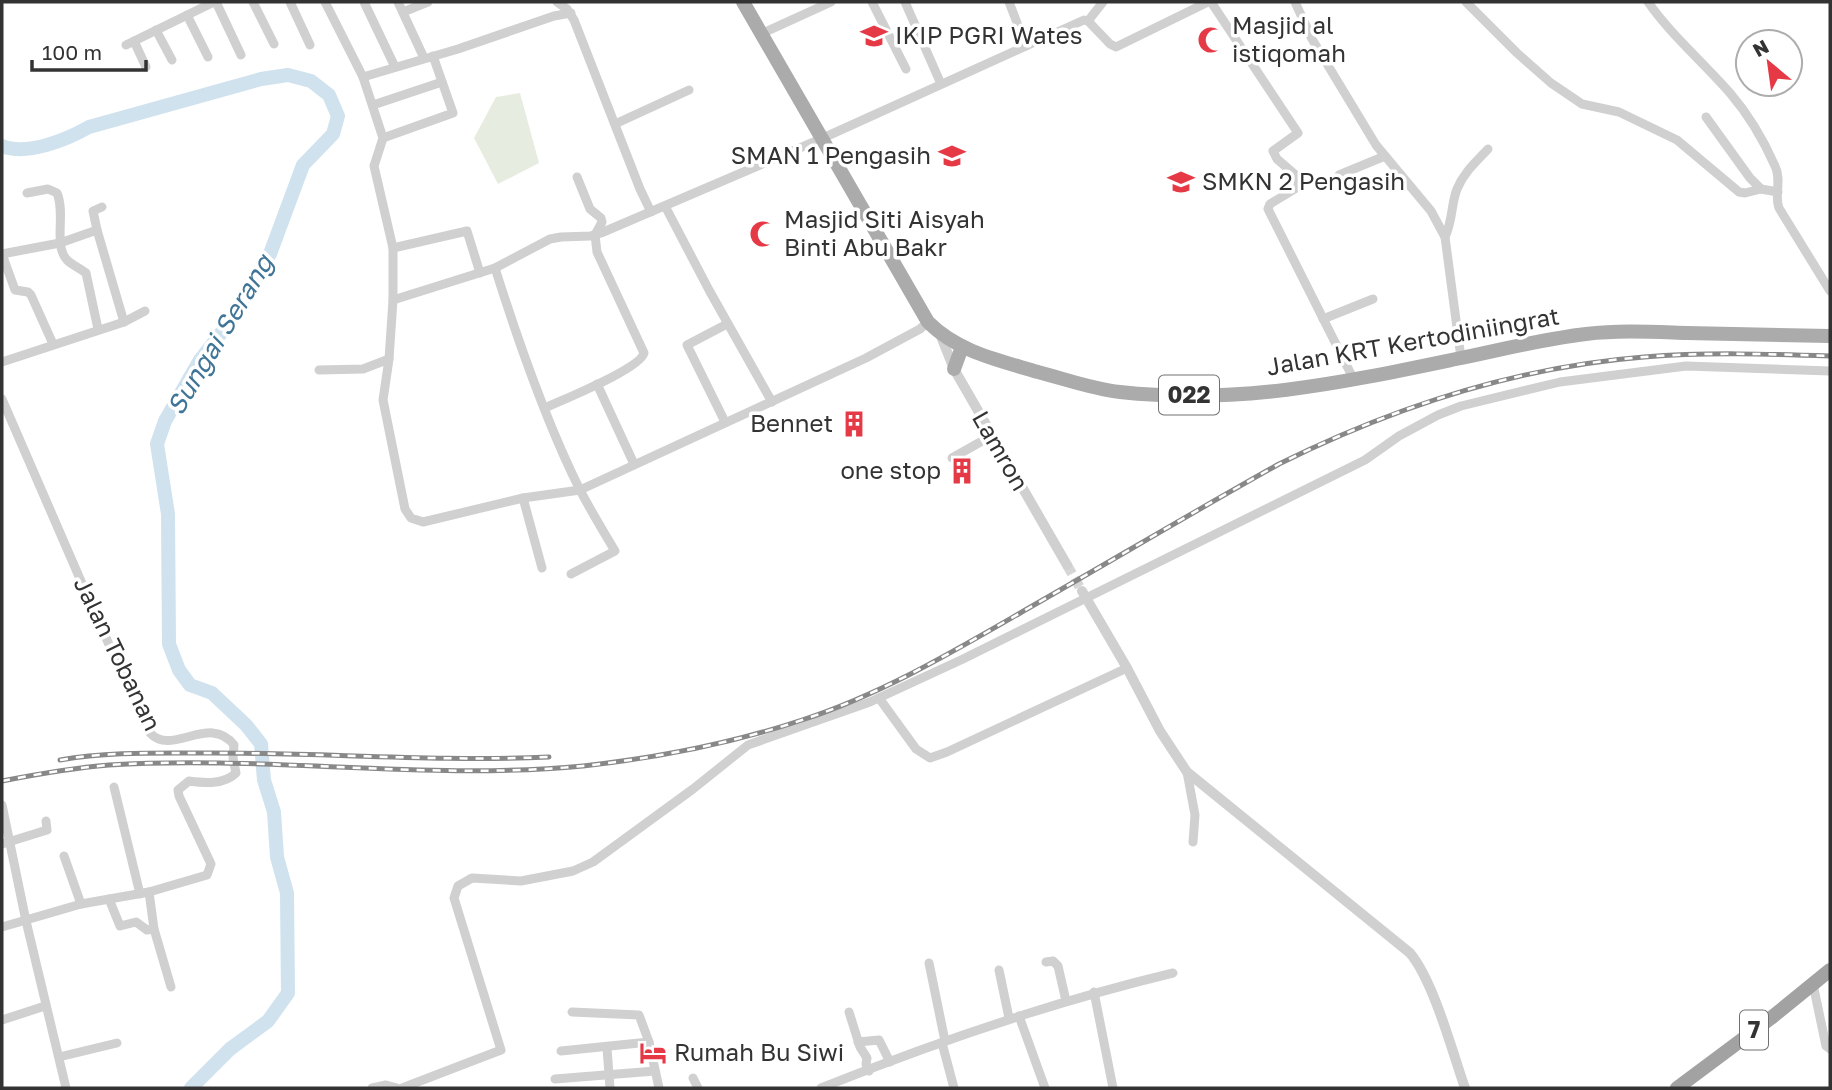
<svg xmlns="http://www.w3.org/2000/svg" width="1832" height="1090" font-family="'Golos Text',sans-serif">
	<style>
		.green { fill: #e6ecdf }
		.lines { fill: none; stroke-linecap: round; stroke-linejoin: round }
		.river { stroke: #cfe2ee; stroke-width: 14 }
		.tertiary-tunnel { stroke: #d6d6d6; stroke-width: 10; stroke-dasharray: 10 5; stroke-linecap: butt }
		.minor { stroke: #d0d0d0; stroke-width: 9 }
		.tertiary { stroke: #d0d0d0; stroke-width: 10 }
		.primary { stroke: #ababab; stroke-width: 14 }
		.trunk { stroke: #a2a2a2; stroke-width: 14 }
		.rail-casing { stroke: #888; stroke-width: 5 }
		.rail { stroke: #fff; stroke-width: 2.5; stroke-dasharray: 8; stroke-linecap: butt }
		.labels { text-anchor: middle; stroke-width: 7; stroke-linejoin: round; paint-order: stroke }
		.shield { fill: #fff; stroke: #707070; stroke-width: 2 }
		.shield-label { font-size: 23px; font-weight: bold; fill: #333 }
		.poi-label { font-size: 24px; fill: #333; stroke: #fff; text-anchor: start }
		.street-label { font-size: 24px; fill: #333; stroke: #fff }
		.water-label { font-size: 26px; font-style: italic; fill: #3f7597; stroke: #fff }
	</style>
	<rect width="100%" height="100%" fill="#fff"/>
	<!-- green -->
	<polygon class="green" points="520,93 539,163 498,184 474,138 496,97"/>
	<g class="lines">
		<!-- river -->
		<path class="river" d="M2 146C27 156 66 140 89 127L261 79 288 75 311 81 329 95 338 116 333 134 303 165 270 254 229 323 200 360 165 421 157 444 168 514 169 644 179 670 190 685 212 693 246 725 261 744 264 780 274 812 277 857 287 893 288 993 268 1021 230 1049 191 1088"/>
		<!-- tertiary-tunnel -->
		<polyline class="tertiary-tunnel" points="1067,565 1082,591"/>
		<!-- minor -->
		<g class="minor">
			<polyline points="216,2 241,55"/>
			<polyline points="253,2 274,44"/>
			<polyline points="290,2 310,45"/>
			<polyline points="325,2 363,77 383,138 453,113 433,56"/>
			<polyline points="364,2 395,67"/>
			<polyline points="398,2 424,58"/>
			<polyline points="557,2 567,9 574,20 640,189 651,212"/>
			<polyline points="872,2 906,69"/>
			<polyline points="905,2 941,84"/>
			<polyline points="1211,2 1298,133 1273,151 1277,159 1299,178 1298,187 1270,204 1268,209 1354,380"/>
			<polyline points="1295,2 1312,39 1376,145 1431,211 1445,237 1461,358"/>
			<polyline points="1466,2 1517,53 1551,83 1582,104 1619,112 1677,140 1739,192 1745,193 1761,189 1778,192"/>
			<path d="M1648 2C1671 35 1703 62 1730 93 1748 114 1764 141 1775 166 1782 180 1774 195 1779 208L1830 291"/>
			<polyline points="403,12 428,2"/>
			<polyline points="187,15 208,57"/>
			<polyline points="1088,21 1110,44 1116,47 1208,2"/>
			<polyline points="156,30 172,60"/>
			<polyline points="761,34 831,2"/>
			<polyline points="134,41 146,67"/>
			<polyline points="126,45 214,2"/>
			<polyline points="1026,46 1084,20 1088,21 1103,2"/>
			<polyline points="363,77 458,49 554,16 571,13"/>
			<polyline points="373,105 442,82"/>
			<polyline points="1706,117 1750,178 1761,189"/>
			<polyline points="615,124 689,90"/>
			<polyline points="383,138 374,166 393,248 393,300"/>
			<polyline points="1339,175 1385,156"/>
			<path d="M27 193 48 189 57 193C66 214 53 245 67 260 72 265 80 268 86 273L98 329"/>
			<polyline points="665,206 709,290 772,402"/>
			<polyline points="97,230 124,322"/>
			<path d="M1445 237C1453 220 1451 204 1457 189 1464 172 1477 161 1488 149"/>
			<polyline points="393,248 467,231 480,273"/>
			<path d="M495 268C518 341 546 422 580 490 591 511 603 531 615 551L571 574"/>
			<polyline points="1323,319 1373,299"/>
			<polyline points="928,322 920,329 866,358 580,490 523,498 423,522 411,518 405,509 383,400 389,359 393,300 495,268 550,239 561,237 590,236 601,233 823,138 1026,46 1009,2"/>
			<polyline points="53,344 31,295 28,292 15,290 2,254 60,243 97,230 93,211 102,207"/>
			<polyline points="2,362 124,322 145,311"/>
			<polyline points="319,370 363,369 389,359"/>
			<polyline points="597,384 634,464"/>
			<path d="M2 399 100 625 150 733C172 757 210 713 234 745L233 758 236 773C224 785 204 783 189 781L178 790 179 796 211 864 207 875 149 892 81 904 2 927"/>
			<path d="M545 408C564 399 640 369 644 353L597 252 595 235 602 222 601 218 590 209 577 177"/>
			<polyline points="725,422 687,345 727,324"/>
			<polyline points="952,458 991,436"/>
			<polyline points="523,498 542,568"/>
			<polyline points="879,698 916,749 930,758 947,752 1127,668"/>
			<polyline points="1187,772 1195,815 1193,842"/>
			<polyline points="114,787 140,894"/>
			<polyline points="2,805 26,921 66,1088"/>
			<polyline points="2,844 47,830 46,821"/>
			<polyline points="64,856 81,904"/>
			<polyline points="149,892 154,929 171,987"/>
			<polyline points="109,899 120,926 136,922 147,930 154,929"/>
			<polyline points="1046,962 1053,961 1058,966 1066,1001"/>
			<polyline points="929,963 945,1041"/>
			<polyline points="999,970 1009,1018"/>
			<polyline points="1813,984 1826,1046 1830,1049"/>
			<polyline points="1094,992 1113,1088"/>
			<polyline points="572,1012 639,1015 649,1042 659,1088"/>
			<polyline points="849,1012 860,1047 867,1058 866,1064 869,1071"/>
			<polyline points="1019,1016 1045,1088"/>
			<polyline points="2,1020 45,1006"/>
			<polyline points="858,1042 879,1040 890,1062"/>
			<polyline points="942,1043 954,1088"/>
			<polyline points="607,1048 610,1088"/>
			<polyline points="561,1051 649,1042"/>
			<polyline points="59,1057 117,1043"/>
			<polyline points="693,1078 698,1088"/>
			<polyline points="555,1079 655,1071"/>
			<polyline points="372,1088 386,1085 397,1088"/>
			<polyline points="402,1088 501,1050 454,898 458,886 472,878 521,881 573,871 593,862 693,789 748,745 870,702 963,659 1365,460 1399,436 1438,415 1461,406 1560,382 1686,366 1830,371"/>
			<path d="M821 1088C936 1042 1052 1002 1173 973"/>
		</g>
		<!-- tertiary -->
		<g class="tertiary">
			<polyline points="940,334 954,369 1067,565"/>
			<path d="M1082 591 1127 668 1160 731 1187 772 1410 953C1434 982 1452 1051 1465 1088"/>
		</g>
		<!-- primary -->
		<g class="primary">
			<path d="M743 2 928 322C958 352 998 360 1038 372 1065 379 1092 389 1120 392 1239 405 1341 383 1456 359 1500 350 1542 339 1586 334 1620 330 1654 332 1687 333 1735 334 1783 335 1830 336"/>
			<polyline points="954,369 962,347"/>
		</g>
		<!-- trunk -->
		<polyline class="trunk" points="1677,1088 1771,1018 1830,970"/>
		<!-- rail casing -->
		<g class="rail-casing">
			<g id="rail">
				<path d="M60 760C105 752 152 753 198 753 315 752 432 762 549 757"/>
				<path d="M2 781C38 774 73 768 109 765 267 755 426 781 583 766 656 758 733 743 802 720 882 694 954 651 1027 609 1111 561 1195 511 1279 464 1394 407 1516 367 1644 357 1706 352 1769 354 1830 356"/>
			</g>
		</g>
		<!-- rail -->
		<use href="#rail" class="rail"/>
	</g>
	<!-- icons -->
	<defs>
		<g id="university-bare" transform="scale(2.1)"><path d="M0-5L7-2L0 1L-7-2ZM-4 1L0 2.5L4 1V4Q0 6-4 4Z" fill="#e63946" stroke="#fff" stroke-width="2.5" paint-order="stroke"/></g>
		<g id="mosque-bare" transform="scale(2.1)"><path d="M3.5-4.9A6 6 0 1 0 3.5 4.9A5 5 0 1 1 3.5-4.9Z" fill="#e63946" stroke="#fff" stroke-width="2.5" paint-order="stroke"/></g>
		<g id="school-bare" transform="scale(2.1)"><path d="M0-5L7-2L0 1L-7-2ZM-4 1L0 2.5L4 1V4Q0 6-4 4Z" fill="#e63946" stroke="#fff" stroke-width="2.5" paint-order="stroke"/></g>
		<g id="building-bare" transform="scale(2.1)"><path d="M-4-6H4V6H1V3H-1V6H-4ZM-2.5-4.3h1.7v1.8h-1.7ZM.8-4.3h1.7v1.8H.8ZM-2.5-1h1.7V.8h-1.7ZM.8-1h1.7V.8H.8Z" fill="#e63946" stroke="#fff" stroke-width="2.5" paint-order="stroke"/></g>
		<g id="hotel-bare" transform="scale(2.1)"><path d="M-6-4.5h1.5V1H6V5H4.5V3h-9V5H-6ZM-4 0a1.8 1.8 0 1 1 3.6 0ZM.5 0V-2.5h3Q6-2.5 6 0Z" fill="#e63946" stroke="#fff" stroke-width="2.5" paint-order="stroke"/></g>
	</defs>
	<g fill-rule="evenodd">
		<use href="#university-bare" x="874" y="36"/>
		<use href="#mosque-bare" x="1211" y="40"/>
		<use href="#school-bare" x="952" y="156"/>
		<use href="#school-bare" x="1181" y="182"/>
		<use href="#mosque-bare" x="763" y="234"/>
		<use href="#building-bare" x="854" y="424"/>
		<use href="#building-bare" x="962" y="471"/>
		<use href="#hotel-bare" x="653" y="1053"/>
	</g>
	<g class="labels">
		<!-- shield labels -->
		<g class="shield">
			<rect x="1159" y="375.5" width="60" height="39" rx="5"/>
			<rect x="1740" y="1010.5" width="28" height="39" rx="5"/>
		</g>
		<g class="shield-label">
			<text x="1189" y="403">022</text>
			<text x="1754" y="1038">7</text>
		</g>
		<!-- poi labels -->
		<g class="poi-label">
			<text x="1232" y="34">Masjid al<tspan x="1232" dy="28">istiqomah</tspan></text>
			<text x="895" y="44">IKIP PGRI Wates</text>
			<text x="931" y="164" text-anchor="end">SMAN 1 Pengasih</text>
			<text x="1202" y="190">SMKN 2 Pengasih</text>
			<text x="784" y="228">Masjid Siti Aisyah<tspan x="784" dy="28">Binti Abu Bakr</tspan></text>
			<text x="833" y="432" text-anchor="end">Bennet</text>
			<text x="941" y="479" text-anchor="end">one stop</text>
			<text x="674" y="1061">Rumah Bu Siwi</text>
		</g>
		<!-- street labels -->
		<g class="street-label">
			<text transform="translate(1413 342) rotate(-10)" y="8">Jalan KRT Kertodiniingrat</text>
			<text transform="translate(1000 451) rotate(60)" y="8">Lamron</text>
			<text transform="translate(117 654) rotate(64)" y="8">Jalan Tobanan</text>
		</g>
		<!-- water labels -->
		<g class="water-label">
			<text transform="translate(220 335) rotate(-59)" y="9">Sungai Serang</text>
		</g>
	</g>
	<!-- border -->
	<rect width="1832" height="1090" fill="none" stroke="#333333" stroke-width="7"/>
	<!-- north arrow -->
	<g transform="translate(1769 63) rotate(331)"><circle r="33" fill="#ffffff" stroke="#adadad" stroke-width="2"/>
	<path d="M0-5L12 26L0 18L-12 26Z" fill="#e63946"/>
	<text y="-10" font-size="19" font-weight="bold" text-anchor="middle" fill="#333333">N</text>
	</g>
	<!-- scale -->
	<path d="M32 60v10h114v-10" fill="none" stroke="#333333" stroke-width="3.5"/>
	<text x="42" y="60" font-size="21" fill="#333333" stroke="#ffffff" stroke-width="5" paint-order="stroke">100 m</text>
</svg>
